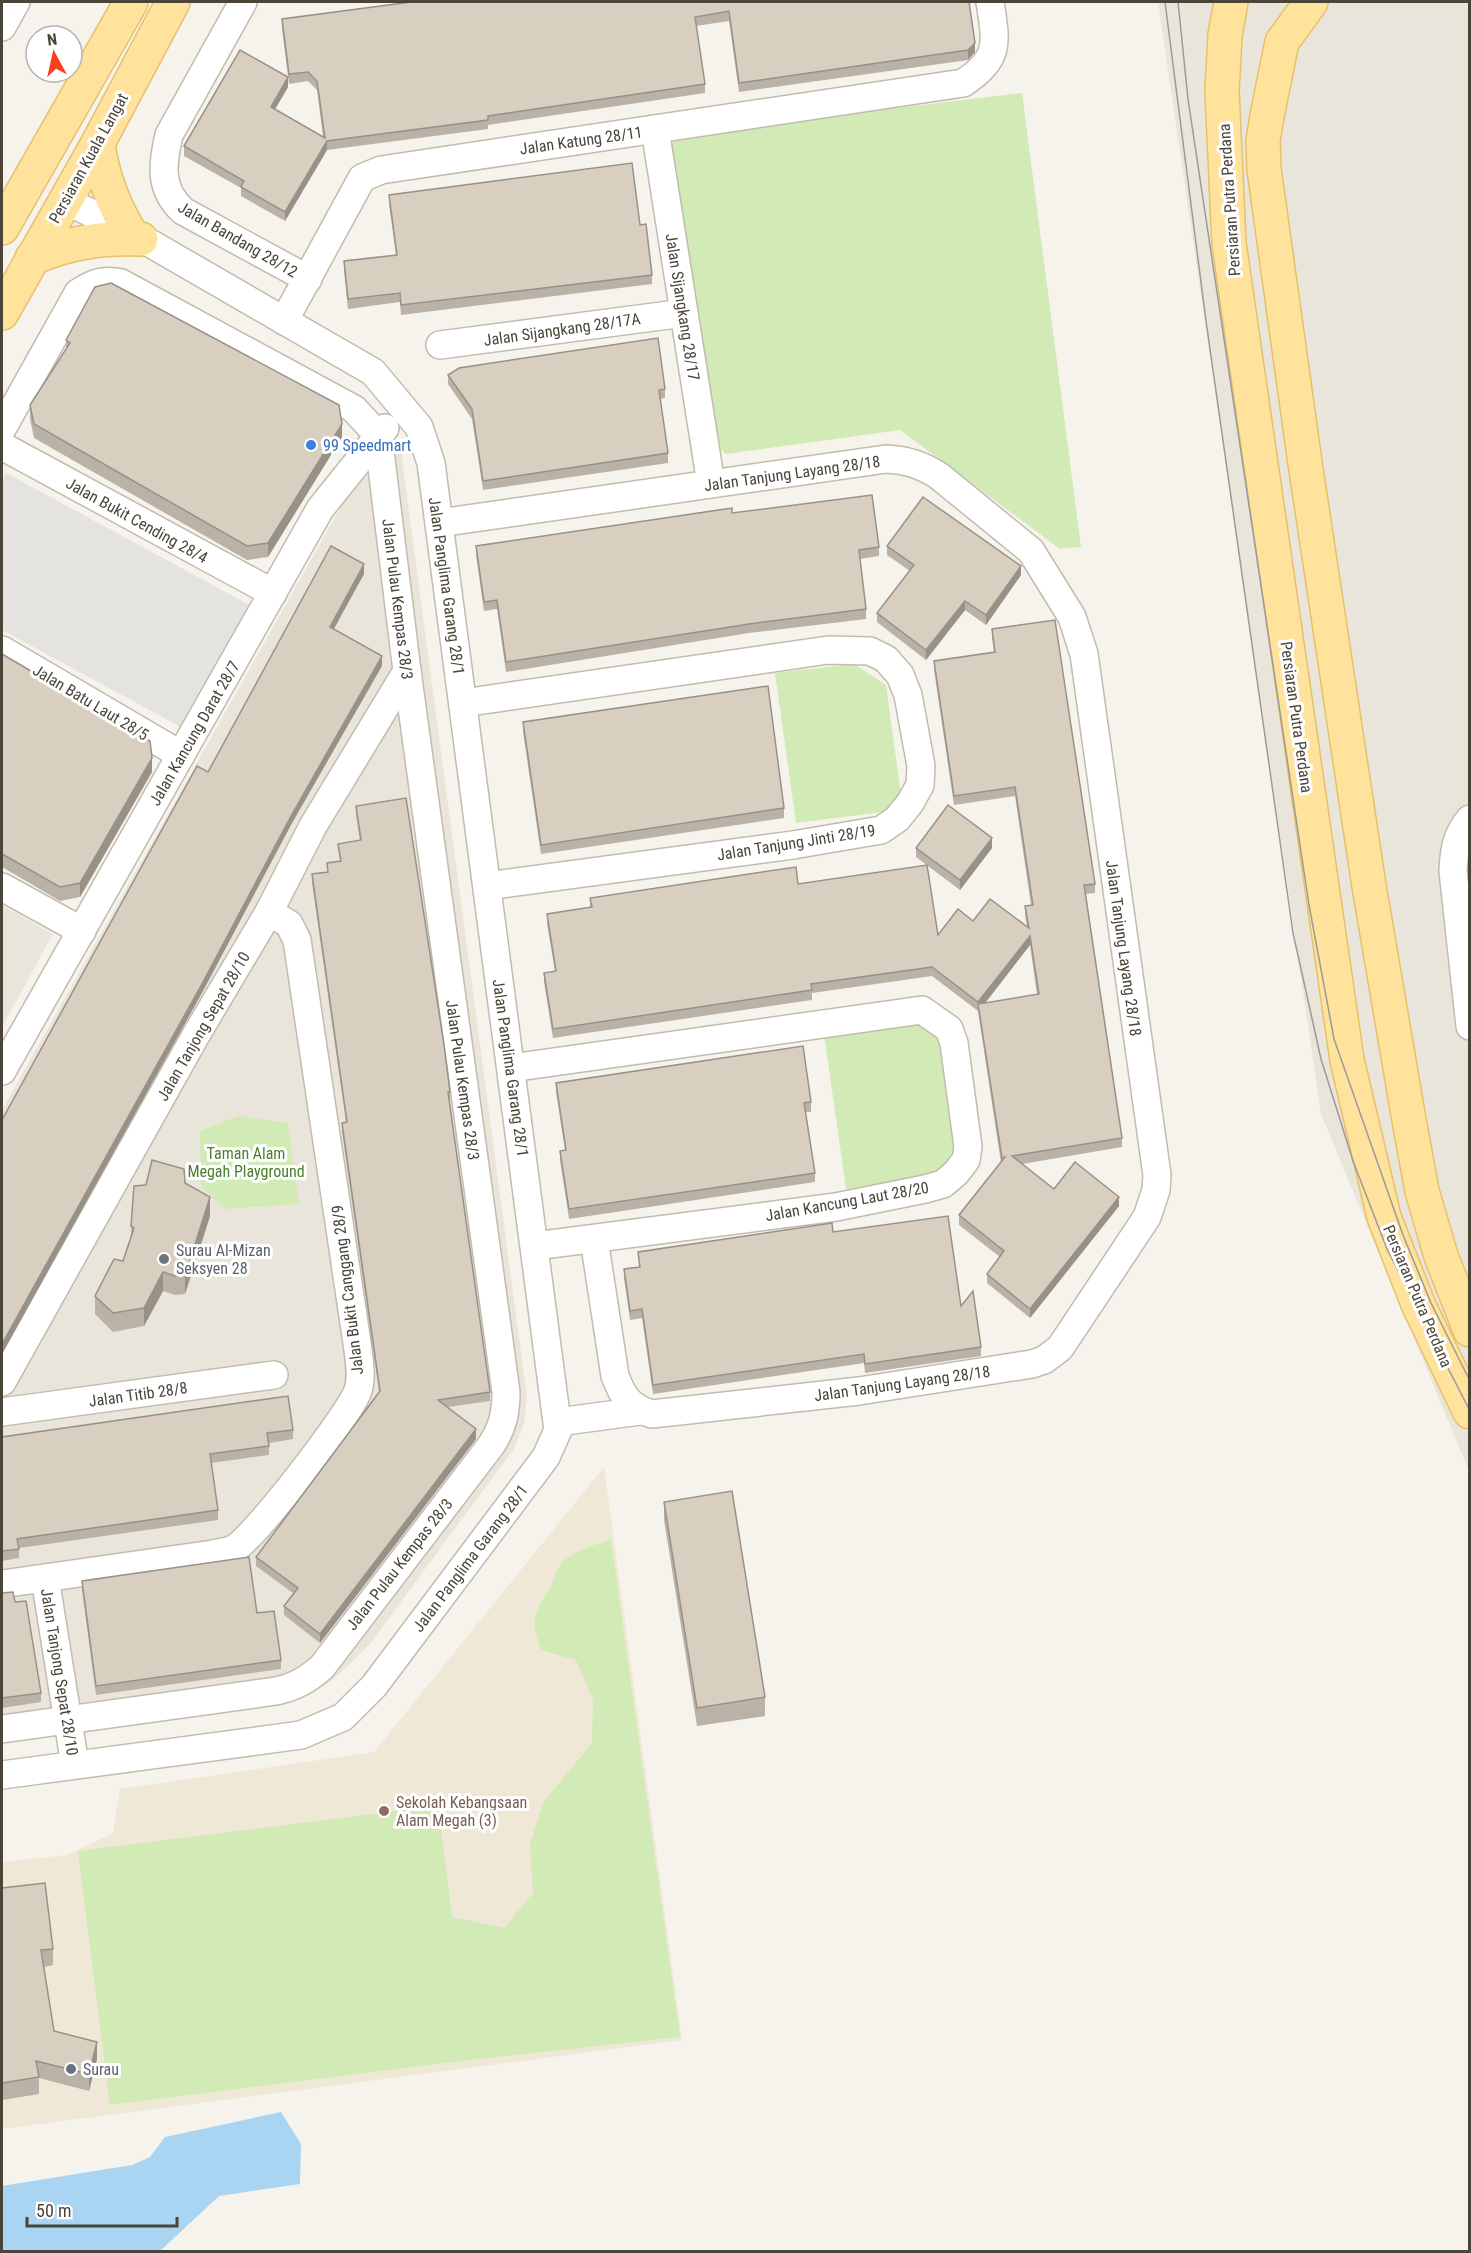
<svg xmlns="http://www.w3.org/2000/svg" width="1471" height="2253" font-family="'Roboto Condensed',sans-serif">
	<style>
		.residential { fill: #eae5da }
		.education { fill: #efe8d6 }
		.green { fill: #d2eab5 }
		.parking { fill: #e5e3e0 }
		.water { fill: #a9d4f2 }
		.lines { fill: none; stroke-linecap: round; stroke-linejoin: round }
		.minor-casing { stroke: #c2bbae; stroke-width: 30 }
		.major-casing { stroke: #e6c16a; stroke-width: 36 }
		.minor { stroke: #fff; stroke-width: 27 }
		.major { stroke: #ffe39c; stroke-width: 33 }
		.tram { stroke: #9a9a9a; stroke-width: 1.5 }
		.wall { fill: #bab2a6; fill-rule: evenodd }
		.shaded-wall { fill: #979187 }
		.building { fill: #d8cfc1; stroke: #979187; stroke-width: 1.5 }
		.shop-dot { fill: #3f7fe0; stroke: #fff; stroke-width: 2 }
		.worship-dot { fill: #6b7280; stroke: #fff; stroke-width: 2 }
		.education-dot { fill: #8d6e63; stroke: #fff; stroke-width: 2 }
		.labels { text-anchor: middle; stroke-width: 6; stroke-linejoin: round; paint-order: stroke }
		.street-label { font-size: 16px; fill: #4b4439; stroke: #fff }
		.shop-label { font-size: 16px; fill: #366cbe; stroke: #fff; text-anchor: start }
		.park-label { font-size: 16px; fill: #4a7f2a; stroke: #fff }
		.worship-label { font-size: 16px; fill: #5b616d; stroke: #fff; text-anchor: start }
		.education-label { font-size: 16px; fill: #785e54; stroke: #fff; text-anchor: start }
	</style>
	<rect width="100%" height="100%" fill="#f6f3ec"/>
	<!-- residential -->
	<g class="residential">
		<polygon points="1158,2 1469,2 1469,1471 1321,1114"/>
		<polygon points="400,444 527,1397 524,1423 514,1449 369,1645 334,1679 310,1695 2,1740 2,1110 367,460"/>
		<polygon points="2,905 53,934 2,1027"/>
	</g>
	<!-- education -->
	<polygon class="education" points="604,1467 682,2040 2,2129 2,1862 67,1855 113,1833 120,1789 374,1752"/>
	<!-- green -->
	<g class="green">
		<polygon points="1022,93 1081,547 1060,549 900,430 726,454 713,444 669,150 677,134"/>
		<polygon points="854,664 886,685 901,795 891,811 796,823 775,673"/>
		<polygon points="916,1023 940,1039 955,1147 939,1176 846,1189 824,1034"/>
		<polygon points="239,1116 288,1123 299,1204 224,1209 201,1185 200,1131"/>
		<path d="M611 1539 680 2037 470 2060 110 2105 78 1851 438 1806 452 1917 504 1928 533 1893 530 1844 543 1803 592 1743 593 1700 576 1660 541 1650C531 1621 532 1616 549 1590 554 1582 555 1571 561 1564 571 1551 596 1545 611 1539Z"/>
	</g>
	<!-- parking -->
	<polygon class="parking" points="6,473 257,609 188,731 2,630 2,482"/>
	<!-- water -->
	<polygon class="water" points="281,2112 301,2144 300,2184 219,2196 160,2251 2,2251 2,2186 132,2165 150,2157 165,2137"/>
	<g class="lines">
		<!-- minor casing -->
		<g class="minor-casing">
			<g id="minor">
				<path d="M243 2 169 135C162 165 159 189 183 211L308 279"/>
				<polyline points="2,27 16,2"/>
				<polyline points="655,129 711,484"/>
				<path d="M284 321 362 178 381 170 963 83C1001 59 996 42 990 2"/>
				<polyline points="440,345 684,313"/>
				<path d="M2 429 78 293C93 283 103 279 121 283L354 409 378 435 407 671 506 1392C506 1413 503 1426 492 1444L322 1667C307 1680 295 1687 276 1691L2 1729"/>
				<polyline points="2,446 273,593"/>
				<path d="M439 523 886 459C907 460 922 465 939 476L1031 551 1072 617 1084 654 1157 1175 1156 1190 1147 1217 1060 1348 1044 1360 1032 1364 859 1391 652 1414C630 1408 623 1397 615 1376L594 1239"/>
				<polyline points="2,650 181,755"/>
				<polyline points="463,703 828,650 870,651 886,659 900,675 908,695 921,766 920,785 910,803 897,819 881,830 793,845 487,886"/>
				<path d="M1470 819C1456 835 1454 851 1453 871L1470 1026"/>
				<polyline points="2,887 82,931"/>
				<polyline points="511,1068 922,1010 949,1029 954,1043 968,1147 966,1160 956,1173 943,1184 925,1189 836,1207 535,1246"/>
				<polyline points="2,1071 320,509 385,428"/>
				<polyline points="2,1382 196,1035 269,912 313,826 407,671"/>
				<polyline points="2,1412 274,1375"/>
				<polyline points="558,1422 640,1411"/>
				<polyline points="45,1578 75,1765"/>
				<path d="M2 1584 213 1554C220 1552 229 1552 235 1548 255 1537 347 1417 357 1393 363 1379 359 1359 357 1343L297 940 289 924 269 912"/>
				<polyline points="2,1775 301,1735 343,1717 374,1686 546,1457 558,1430 431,463 419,427 373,372 129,231 64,200"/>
			</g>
		</g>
		<!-- major casing -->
		<g class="major-casing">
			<g id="major">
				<polyline points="1231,2 1225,35 1222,91 1229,243 1347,1060 1384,1217 1418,1304 1470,1412"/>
				<polyline points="1311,2 1282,42 1267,116 1263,141 1264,169 1305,463 1369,886 1409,1120 1422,1191 1441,1256 1470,1330"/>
				<path d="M98 143C102 175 112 202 129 231"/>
				<polyline points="2,228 131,2"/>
				<path d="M32 258C71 242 99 238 141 239"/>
				<polyline points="2,313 98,143 173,2"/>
			</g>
		</g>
		<!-- minor -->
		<use href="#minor" class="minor"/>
		<!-- major -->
		<use href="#major" class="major"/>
		<!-- tram -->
		<g class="tram">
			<polyline points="1165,2 1206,321 1293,933 1321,1059 1353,1161 1387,1249 1470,1411"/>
			<polyline points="1178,2 1188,99 1309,905 1334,1039 1403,1235 1431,1303 1470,1381"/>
		</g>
	</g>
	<!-- wall -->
	<g class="wall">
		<polygon points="969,2 975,52 968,60 739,92 729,21 696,26 705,84 705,93 488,125 488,129 327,150 285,221 241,196 241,188 184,156 184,146 288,87 275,109 323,137 317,90 308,81 289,84 282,29 282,19"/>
		<polygon points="389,195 640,225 652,275 652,284 401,315 400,302 348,309 344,270 344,261 396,255 389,204"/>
		<polygon points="66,340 342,437 268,557 247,560 34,438 30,419 30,405 66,349"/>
		<polygon points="448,375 665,389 665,398 660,399 668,453 668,463 483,490 472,419 448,384"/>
		<polygon points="732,513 879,547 879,556 860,559 866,609 866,619 749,633 506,672 497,609 484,611 476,555 476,546"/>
		<polygon points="887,546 1021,575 986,625 965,610 926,660 877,622 877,613 910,571 887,555"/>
		<path d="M992 629 1095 884V893L1086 894 1122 1138V1147L1022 1164 1054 1189 1119 1206 1030 1318 987 1283V1274L1000 1257 959 1225V1215L1001 1163 978 1011 932 976 812 993V1000L553 1038 544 982V973L555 971 547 924V914L590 907V898L798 884 938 935 973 921 1027 927 1025 915V906L1031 905 1015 796 954 805 934 670V661L994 652 992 638ZM1030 945 1037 995 985 1003Z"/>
		<polygon points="2,654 152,772 80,897 60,901 2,867"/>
		<polygon points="523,722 784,808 784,818 541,854 523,732"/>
		<polygon points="356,806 450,1092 450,1101 449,1101 490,1392 490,1401 448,1407 476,1439 320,1643 284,1615 284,1606 293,1593 256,1566 256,1557 379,1392 342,1132 342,1123 346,1122 312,883 312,874 327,872 327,863 340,861 338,844 360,841 356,815"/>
		<polygon points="916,848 992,848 960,890 916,857"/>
		<polygon points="556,1083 811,1102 811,1112 806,1112 815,1173 815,1182 569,1219 560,1160 560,1151 565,1150 556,1092"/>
		<polygon points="185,1183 210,1216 185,1294 175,1295 163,1291 144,1326 113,1332 95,1314 95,1296 123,1261 131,1238 131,1226"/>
		<polygon points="833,1232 961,1306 981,1347 981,1356 865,1373 864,1363 653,1394 642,1318 630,1320 624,1278 624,1269 639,1267 638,1252"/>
		<polygon points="293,1430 293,1439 269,1443 269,1455 211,1463 218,1510 218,1520 19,1548 19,1558 2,1561 2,1437"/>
		<polygon points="664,1502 765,1697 765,1716 697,1726 664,1520"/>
		<polygon points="82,1581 257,1613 281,1660 281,1669 96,1695 82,1590"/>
		<polygon points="2,1593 15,1602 41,1693 41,1702 2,1708"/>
		<polygon points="2,1888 53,1949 53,1965 44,1967 54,2031 97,2059 89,2091 39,2078 39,2094 2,2100"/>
	</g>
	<!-- shaded-wall -->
	<g class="shaded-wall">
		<polygon points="975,43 975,52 968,60 968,50"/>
		<polygon points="288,77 288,87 271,116 271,107"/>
		<polygon points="327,141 327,150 285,221 285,212"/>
		<polygon points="342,424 342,437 268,557 268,543"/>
		<polygon points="364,564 364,574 330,636 330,627"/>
		<polygon points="1021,566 1021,575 986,625 986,615"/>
		<polygon points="965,601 965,610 926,660 926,650"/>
		<polygon points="382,656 382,666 291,825 203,991 2,1354 2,1344 291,816"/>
		<polygon points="152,758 152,772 80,897 80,883"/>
		<polygon points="992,838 992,848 960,890 960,880"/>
		<polygon points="1030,936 1030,945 979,1011 978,1002"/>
		<polygon points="210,1197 210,1216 185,1294 185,1276"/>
		<polygon points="1119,1197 1119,1206 1030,1318 1030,1309"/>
		<polygon points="163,1272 163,1291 144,1326 144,1308"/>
		<polygon points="476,1429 476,1439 320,1643 320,1634"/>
		<polygon points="97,2042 97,2059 89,2091 89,2074"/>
	</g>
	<!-- building -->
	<g class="building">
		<polygon points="411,2 969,2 975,43 968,50 739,83 729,11 695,17 705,84 488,116 488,120 327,141 285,212 241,187 244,181 184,146 240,50 288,77 271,107 325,138 317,81 308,72 289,74 282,19"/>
		<polygon points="632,163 640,225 646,224 652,275 401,305 400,293 348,299 344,261 397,255 389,195"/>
		<polygon points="111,283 339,405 342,424 268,543 247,546 34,424 30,405 70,343 66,340 95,287"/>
		<polygon points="658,338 665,389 659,390 668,453 483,481 472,409 448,375 459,368"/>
		<polygon points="872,495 879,547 859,550 866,609 749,624 506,662 497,600 484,602 476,546 732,508 732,513"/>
		<polygon points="923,497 1021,566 986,615 965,601 926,650 877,613 914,565 887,546"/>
		<polygon points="331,546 364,564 330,627 382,656 291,816 203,982 2,1344 2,1120 197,766 208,772"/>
		<polygon points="1055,620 1095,884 1084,885 1122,1138 1012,1156 1054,1189 1075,1162 1119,1197 1030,1309 987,1274 1004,1251 959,1215 1005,1157 1002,1158 978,1004 1039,994 1030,936 978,1002 932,967 811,984 812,990 553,1029 544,973 556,971 547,914 592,907 590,898 796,867 798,884 927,865 938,935 958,909 973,921 990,899 1029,928 1025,906 1033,905 1015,787 954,796 934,661 995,652 992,629"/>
		<polygon points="2,654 150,741 152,758 80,883 60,887 2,854"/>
		<polygon points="768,686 784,808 541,845 523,722"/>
		<polygon points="406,798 444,1045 450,1092 448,1092 490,1392 438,1400 476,1429 320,1634 284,1606 298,1588 256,1557 380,1391 342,1123 347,1122 312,874 328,872 327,863 341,861 338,844 361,840 356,806"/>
		<polygon points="948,805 992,838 960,880 916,848"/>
		<polygon points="803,1046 811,1102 804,1103 815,1173 569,1209 560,1151 566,1150 556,1083"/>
		<polygon points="152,1160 184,1169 185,1183 210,1197 185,1276 175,1276 163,1272 144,1308 113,1313 95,1296 114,1259 123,1261 134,1228 131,1226 134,1186 146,1185"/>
		<polygon points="948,1216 961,1306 973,1291 981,1347 865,1364 864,1354 653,1385 642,1309 630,1311 624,1269 640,1267 638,1252 832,1223 833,1232"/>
		<polygon points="288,1396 293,1430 267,1433 269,1446 210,1454 218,1510 17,1539 19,1549 2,1551 2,1437"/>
		<polygon points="732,1491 765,1697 697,1708 664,1502"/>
		<polygon points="249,1557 257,1613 274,1611 281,1660 96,1686 82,1581"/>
		<polygon points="13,1592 15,1602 26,1601 41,1693 2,1698 2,1593"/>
		<polygon points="45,1883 53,1949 41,1950 54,2031 97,2042 89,2074 36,2061 39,2077 2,2083 2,1888"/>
	</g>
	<!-- markers -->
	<circle class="shop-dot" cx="311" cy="445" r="6"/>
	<g class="worship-dot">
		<circle cx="164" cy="1259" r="6"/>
		<circle cx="71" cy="2069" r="6"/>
	</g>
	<circle class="education-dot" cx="384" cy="1811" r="6"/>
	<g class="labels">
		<!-- street labels -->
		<g class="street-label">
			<text transform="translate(581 140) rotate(-8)" y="6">Jalan Katung 28/11</text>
			<text transform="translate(88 158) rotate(-61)" y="6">Persiaran Kuala Langat</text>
			<text transform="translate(1229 200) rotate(-94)" y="6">Persiaran Putra Perdana</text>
			<text transform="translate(238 239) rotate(30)" y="6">Jalan Bandang 28/12</text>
			<text transform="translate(683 307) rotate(81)" y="6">Jalan Sijangkang 28/17</text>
			<text transform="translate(562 329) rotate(-8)" y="6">Jalan Sijangkang 28/17A</text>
			<text transform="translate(792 473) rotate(-8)" y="6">Jalan Tanjung Layang 28/18</text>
			<text transform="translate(137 520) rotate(29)" y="6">Jalan Bukit Cending 28/4</text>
			<text transform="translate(447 586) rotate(82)" y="6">Jalan Panglima Garang 28/1</text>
			<text transform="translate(398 599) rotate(83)" y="6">Jalan Pulau Kempas 28/3</text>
			<text transform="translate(91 702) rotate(31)" y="6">Jalan Batu Laut 28/5</text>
			<text transform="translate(1297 717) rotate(82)" y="6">Persiaran Putra Perdana</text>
			<text transform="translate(194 733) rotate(-60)" y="6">Jalan Kancung Darat 28/7</text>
			<text transform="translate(796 842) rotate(-9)" y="6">Jalan Tanjung Jinti 28/19</text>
			<text transform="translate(1124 948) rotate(82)" y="6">Jalan Tanjung Layang 28/18</text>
			<text transform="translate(203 1026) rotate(-60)" y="6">Jalan Tanjong Sepat 28/10</text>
			<text transform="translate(511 1068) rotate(82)" y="6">Jalan Panglima Garang 28/1</text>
			<text transform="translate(463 1080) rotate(82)" y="6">Jalan Pulau Kempas 28/3</text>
			<text transform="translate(847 1201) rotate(-10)" y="6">Jalan Kancung Laut 28/20</text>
			<text transform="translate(347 1290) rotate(-97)" y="6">Jalan Bukit Canggang 28/9</text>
			<text transform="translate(1418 1296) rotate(67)" y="6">Persiaran Putra Perdana</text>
			<text transform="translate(902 1383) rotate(-8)" y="6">Jalan Tanjung Layang 28/18</text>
			<text transform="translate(138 1394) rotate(-8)" y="6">Jalan Titib 28/8</text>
			<text transform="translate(470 1558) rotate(-53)" y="6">Jalan Panglima Garang 28/1</text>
			<text transform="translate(399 1564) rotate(-52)" y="6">Jalan Pulau Kempas 28/3</text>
			<text transform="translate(60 1672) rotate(81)" y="6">Jalan Tanjong Sepat 28/10</text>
		</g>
		<!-- shop labels -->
		<g class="shop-label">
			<text x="323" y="451">99 Speedmart</text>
		</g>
		<!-- park labels -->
		<g class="park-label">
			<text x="246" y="1159">Taman Alam<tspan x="246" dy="18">Megah Playground</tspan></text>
		</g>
		<!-- worship labels -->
		<g class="worship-label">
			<text x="176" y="1256">Surau Al-Mizan<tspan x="176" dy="18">Seksyen 28</tspan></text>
			<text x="83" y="2075">Surau</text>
		</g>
		<!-- education labels -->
		<g class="education-label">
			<text x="396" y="1808">Sekolah Kebangsaan<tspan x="396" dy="18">Alam Megah (3)</tspan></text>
		</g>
	</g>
	<!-- border -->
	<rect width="1471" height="2253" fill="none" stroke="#4b4439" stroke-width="6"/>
	<!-- north arrow -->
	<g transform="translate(54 54) rotate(352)"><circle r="28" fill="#ffffff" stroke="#b7b4b0" stroke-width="1.5"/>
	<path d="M0-4.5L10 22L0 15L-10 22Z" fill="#fc3f1d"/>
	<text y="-9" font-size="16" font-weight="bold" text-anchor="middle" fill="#4b4439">N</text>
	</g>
	<!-- scale -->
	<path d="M27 2217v9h150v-9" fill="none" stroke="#4b4439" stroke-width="3"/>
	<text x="36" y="2217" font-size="18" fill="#4b4439" stroke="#ffffff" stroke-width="4.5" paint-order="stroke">50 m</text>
</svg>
